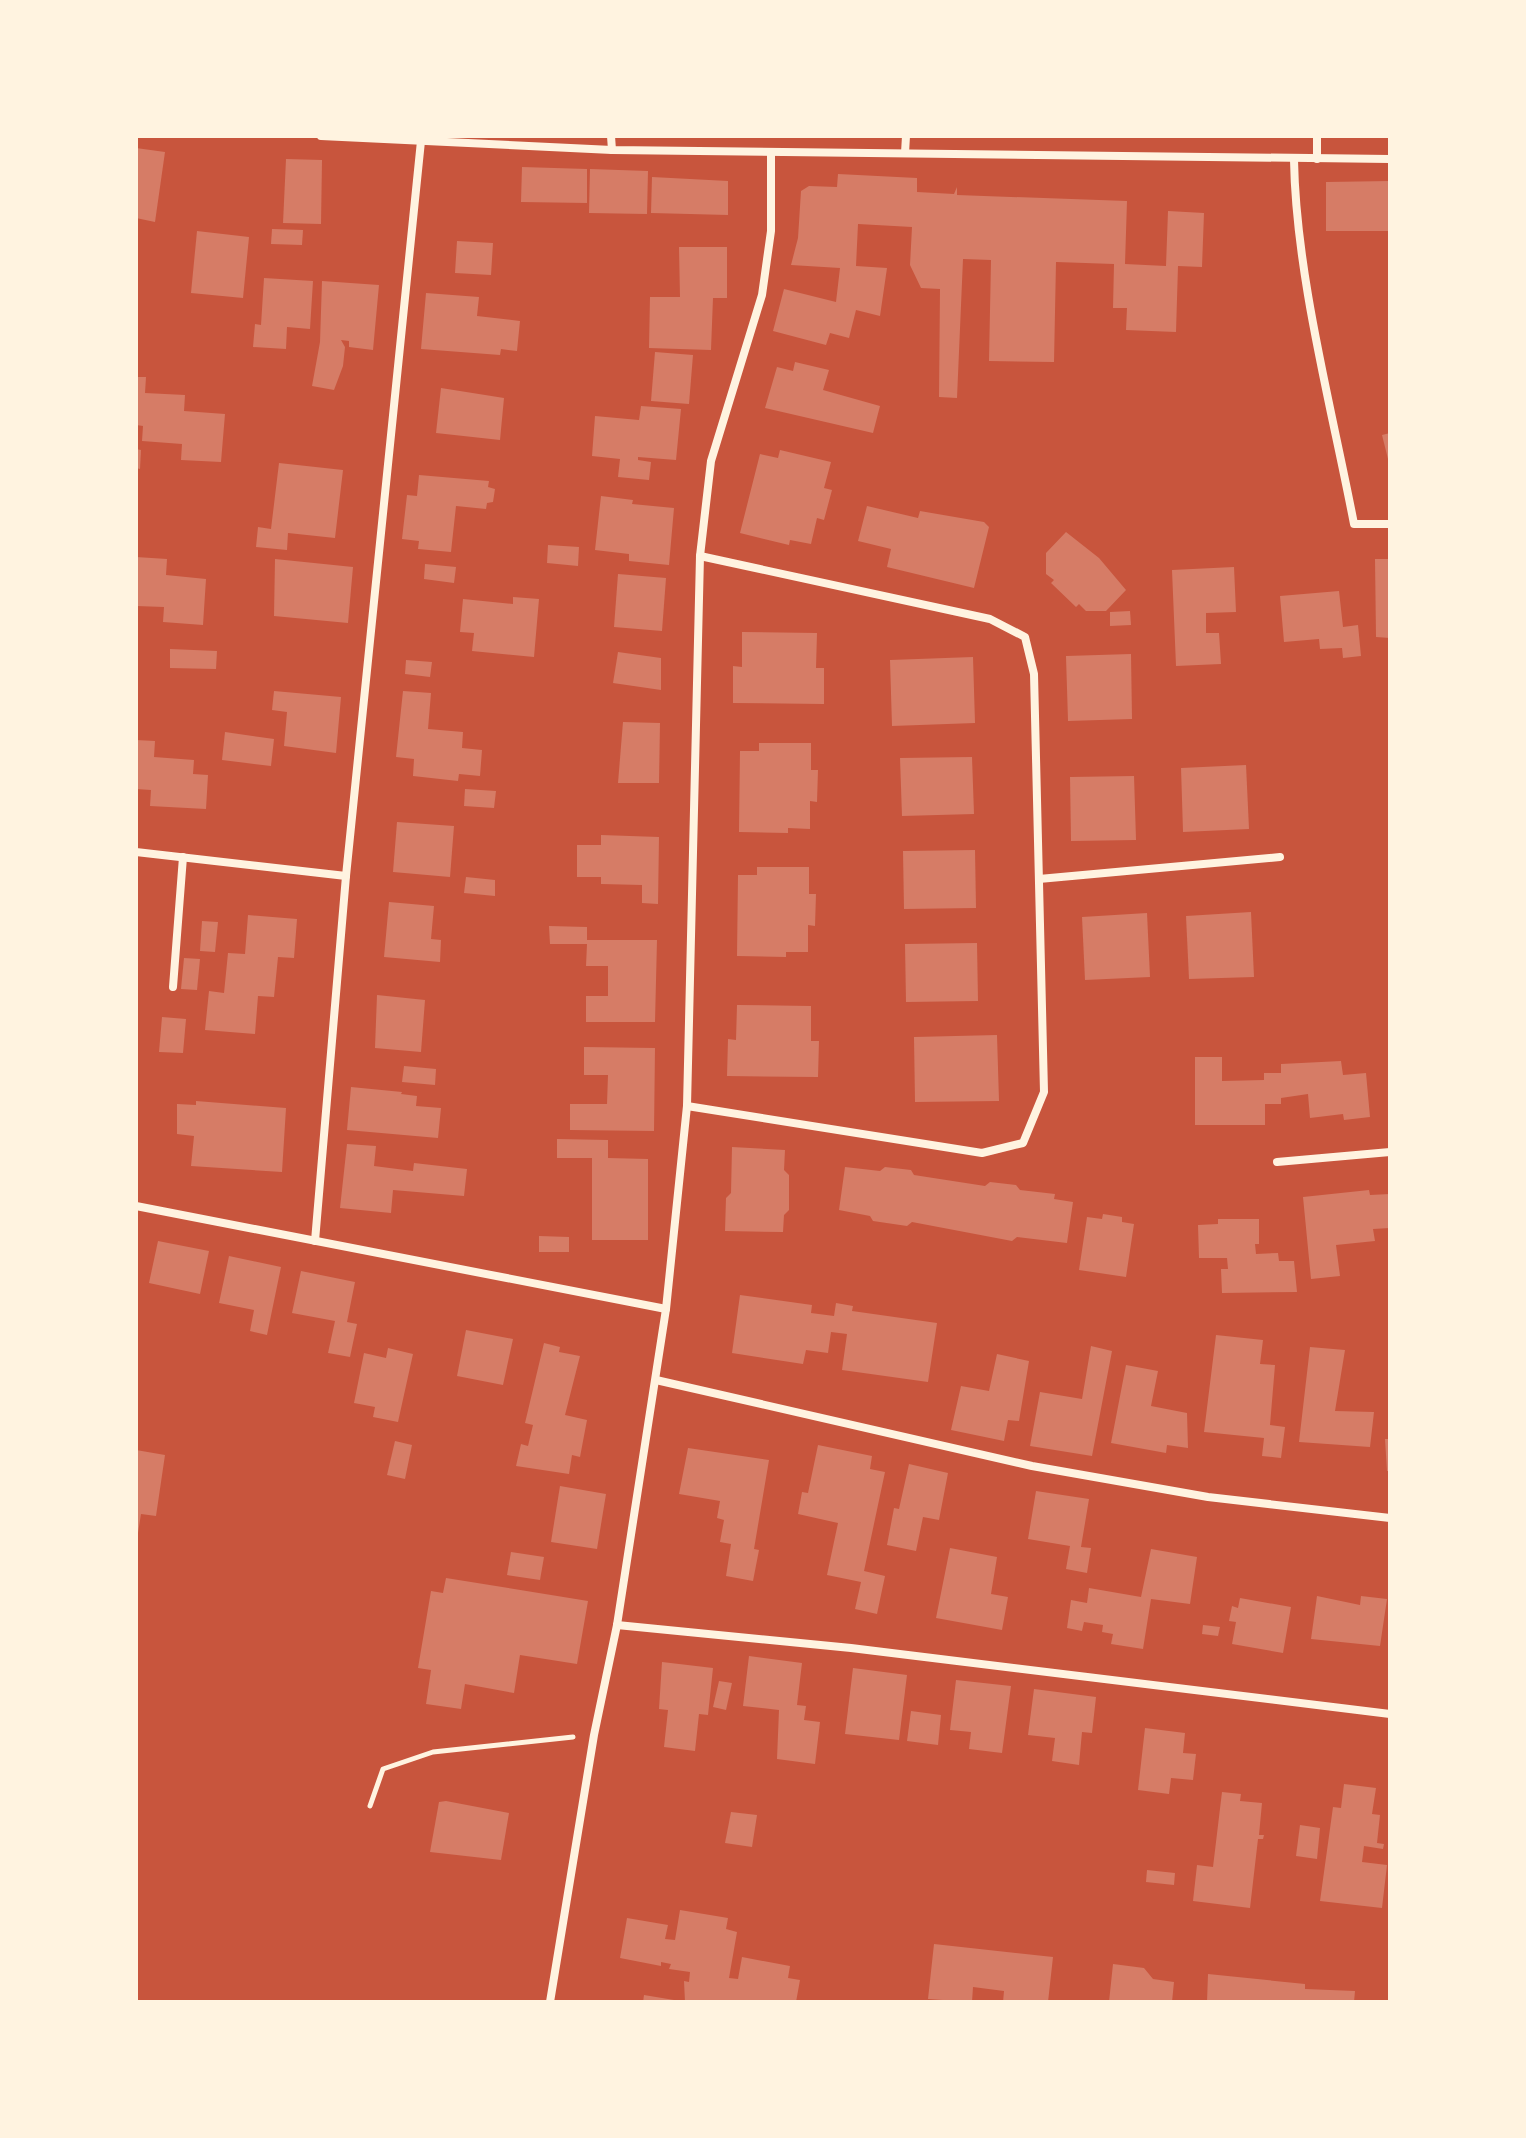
<svg xmlns="http://www.w3.org/2000/svg" width="1526" height="2138" font-family="'PT Sans Narrow',sans-serif">
	<style>
		.building { fill: #d67c66 }
		.lines { fill: none; stroke-linecap: round; stroke-linejoin: round }
		.path { stroke: #fff3e0; stroke-width: 5 }
		.minor { stroke: #fff3e0; stroke-width: 8 }
	</style>
	<rect width="100%" height="100%" fill="#c8553d"/>
	<!-- building -->
	<g class="building">
		<polygon points="136,148 165,152 155,222 136,218"/>
		<polygon points="286,159 322,160 321,224 283,223"/>
		<polygon points="522,167 587,169 587,203 521,202"/>
		<polygon points="590,169 648,171 647,214 589,213"/>
		<polygon points="838,174 917,178 917,192 954,194 957,187 957,195 1127,201 1125,264 1166,266 1168,211 1204,213 1202,267 1178,266 1176,332 1126,330 1127,308 1113,308 1114,264 1056,262 1054,362 989,361 991,260 963,259 957,398 939,397 940,289 921,288 910,265 912,227 858,224 856,266 887,268 880,316 856,310 849,338 830,333 826,345 773,331 784,289 836,302 840,268 791,265 798,238 801,191 809,186 837,187"/>
		<polygon points="652,177 728,181 728,215 651,213"/>
		<polygon points="1390,181 1390,231 1326,231 1326,182"/>
		<polygon points="272,229 303,230 302,245 271,244"/>
		<polygon points="197,231 249,237 243,298 191,293"/>
		<polygon points="457,241 493,243 491,275 455,273"/>
		<polygon points="679,247 727,247 727,298 713,298 711,350 649,348 650,297 680,297"/>
		<polygon points="264,278 313,281 310,329 287,327 286,349 253,347 255,324 261,325"/>
		<polygon points="322,281 379,285 373,350 349,347 349,341 341,340 345,347 343,366 334,390 312,386 320,342"/>
		<polygon points="426,293 479,297 477,316 520,321 517,351 501,349 500,355 421,349"/>
		<polygon points="655,352 693,355 689,404 651,401"/>
		<polygon points="795,362 829,370 823,390 880,406 873,433 765,408 777,367 793,371"/>
		<polygon points="136,377 146,377 145,393 185,395 184,411 225,414 221,462 181,460 182,444 142,441 143,426 136,425"/>
		<polygon points="441,388 504,398 500,440 436,433"/>
		<polygon points="641,406 681,409 676,460 638,457 638,460 651,462 649,480 618,477 620,459 592,456 595,416 639,420"/>
		<polygon points="1390,433 1390,463 1389,463 1382,435"/>
		<polygon points="136,449 141,450 140,469 136,468"/>
		<polygon points="780,450 831,462 824,488 832,490 824,520 817,518 811,544 790,540 789,545 740,533 760,454 778,458"/>
		<polygon points="279,463 343,470 335,538 288,533 287,550 256,547 258,527 271,529"/>
		<polygon points="419,475 489,481 488,487 495,489 493,502 487,503 486,509 456,506 451,552 418,549 419,541 402,539 407,495 417,496"/>
		<polygon points="601,496 633,500 632,504 674,508 669,565 629,561 629,554 595,550"/>
		<polygon points="867,506 918,518 920,511 984,522 989,527 974,588 887,567 891,549 858,541"/>
		<polygon points="1066,532 1099,558 1126,590 1106,611 1086,611 1079,604 1076,607 1051,583 1054,580 1046,574 1046,553"/>
		<polygon points="548,545 579,547 578,566 547,563"/>
		<polygon points="136,557 167,559 166,575 206,579 203,625 163,622 164,607 136,606"/>
		<polygon points="275,559 353,567 348,623 274,616"/>
		<polygon points="1375,559 1390,559 1390,638 1376,637"/>
		<polygon points="425,564 456,567 454,583 424,579"/>
		<polygon points="1234,567 1236,612 1206,613 1206,633 1219,633 1221,664 1176,666 1172,570"/>
		<polygon points="618,574 666,578 662,631 614,627"/>
		<polygon points="1339,591 1343,627 1358,625 1361,656 1343,658 1342,648 1320,649 1319,639 1284,642 1280,596"/>
		<polygon points="513,597 539,599 534,657 472,651 474,633 460,632 463,599 513,604"/>
		<polygon points="1130,611 1131,625 1110,626 1110,612"/>
		<polygon points="742,632 817,633 816,668 824,668 824,704 733,703 733,666 742,667"/>
		<polygon points="170,649 217,651 216,669 170,668"/>
		<polygon points="618,652 661,658 661,690 613,683"/>
		<polygon points="1131,654 1132,719 1068,721 1066,656"/>
		<polygon points="973,657 975,723 892,726 890,660"/>
		<polygon points="406,660 432,662 430,677 405,674"/>
		<polygon points="274,691 341,697 336,753 284,746 287,712 272,710"/>
		<polygon points="403,691 431,693 428,729 463,732 462,748 482,750 480,776 459,774 458,781 413,776 414,759 396,757"/>
		<polygon points="623,722 660,723 659,783 618,783"/>
		<polygon points="225,732 274,739 271,766 222,760"/>
		<polygon points="136,740 155,741 154,757 194,760 193,774 208,775 206,809 150,806 151,790 136,789"/>
		<polygon points="759,743 811,743 811,770 818,770 817,802 810,801 810,829 788,828 788,833 739,832 740,751 759,751"/>
		<polygon points="972,757 974,814 902,816 900,758"/>
		<polygon points="1246,765 1249,829 1183,832 1181,768"/>
		<polygon points="1134,776 1136,840 1071,841 1070,777"/>
		<polygon points="465,789 496,791 494,808 464,806"/>
		<polygon points="397,822 454,826 450,877 393,872"/>
		<polygon points="601,835 659,837 658,904 642,903 642,885 601,884 601,877 577,877 577,845 601,845"/>
		<polygon points="975,850 976,908 904,909 903,851"/>
		<polygon points="757,867 809,867 809,894 816,894 815,926 808,925 808,952 786,952 786,957 737,956 738,875 757,875"/>
		<polygon points="466,877 495,880 495,896 464,893"/>
		<polygon points="389,902 434,906 431,939 441,940 440,962 384,957"/>
		<polygon points="1251,912 1254,977 1189,979 1186,916"/>
		<polygon points="1147,913 1150,977 1085,980 1082,917"/>
		<polygon points="248,915 297,919 294,958 278,957 274,997 258,996 255,1034 205,1030 209,991 224,993 228,953 245,954"/>
		<polygon points="202,921 218,922 215,952 200,951"/>
		<polygon points="549,926 587,927 587,940 657,940 655,1022 586,1022 586,996 608,996 608,966 586,966 587,944 550,944"/>
		<polygon points="977,943 978,1001 906,1002 905,944"/>
		<polygon points="184,958 200,959 197,990 181,989"/>
		<polygon points="377,995 425,1000 421,1052 375,1048"/>
		<polygon points="737,1005 811,1006 811,1041 819,1041 818,1077 727,1076 728,1039 736,1040"/>
		<polygon points="162,1017 186,1019 183,1053 159,1052"/>
		<polygon points="997,1035 999,1101 915,1102 914,1037"/>
		<polygon points="584,1047 655,1048 654,1131 570,1130 570,1104 607,1104 608,1075 584,1075"/>
		<polygon points="1195,1057 1222,1057 1222,1081 1264,1080 1264,1073 1281,1073 1281,1064 1341,1061 1343,1075 1366,1073 1370,1117 1344,1120 1343,1114 1310,1118 1308,1094 1281,1098 1281,1104 1265,1104 1265,1125 1195,1125"/>
		<polygon points="404,1066 436,1069 435,1085 402,1082"/>
		<polygon points="351,1087 402,1092 401,1094 417,1096 416,1106 441,1108 438,1138 347,1130"/>
		<polygon points="196,1101 286,1108 282,1172 191,1166 194,1136 177,1134 177,1104 196,1105"/>
		<polygon points="557,1139 608,1140 608,1158 648,1159 648,1240 592,1240 592,1158 557,1158"/>
		<polygon points="347,1144 376,1146 374,1166 413,1171 414,1163 467,1169 464,1196 393,1190 391,1213 340,1208"/>
		<polygon points="732,1147 785,1150 784,1170 789,1175 789,1210 784,1215 783,1232 725,1231 726,1198 731,1193"/>
		<polygon points="845,1167 880,1171 885,1167 911,1170 914,1175 985,1186 990,1182 1016,1185 1020,1190 1055,1194 1054,1199 1073,1202 1067,1243 1017,1237 1012,1241 912,1222 907,1226 873,1221 870,1216 839,1210"/>
		<polygon points="1369,1190 1370,1195 1390,1194 1390,1228 1373,1229 1375,1241 1336,1245 1340,1276 1311,1279 1303,1197"/>
		<polygon points="1103,1214 1122,1217 1122,1222 1134,1224 1126,1277 1079,1270 1087,1217 1102,1219"/>
		<polygon points="1218,1219 1259,1219 1259,1244 1255,1244 1256,1254 1278,1253 1279,1261 1294,1261 1297,1292 1222,1293 1221,1269 1228,1269 1227,1258 1199,1258 1198,1225 1218,1224"/>
		<polygon points="539,1236 569,1237 569,1252 539,1252"/>
		<polygon points="158,1241 209,1251 200,1294 149,1283"/>
		<polygon points="229,1256 281,1267 267,1335 250,1331 254,1310 219,1303"/>
		<polygon points="301,1271 355,1282 347,1322 357,1324 350,1357 328,1353 335,1321 292,1313"/>
		<polygon points="740,1295 812,1305 811,1313 834,1316 836,1303 853,1306 852,1311 937,1323 928,1382 842,1370 847,1334 831,1332 828,1353 806,1350 803,1364 732,1353"/>
		<polygon points="466,1330 513,1339 503,1385 457,1376"/>
		<polygon points="1216,1335 1263,1340 1260,1364 1275,1365 1270,1425 1285,1427 1281,1458 1262,1456 1264,1438 1204,1432"/>
		<polygon points="544,1343 560,1347 559,1352 580,1356 565,1415 587,1420 580,1457 572,1455 569,1474 516,1466 521,1444 528,1446 533,1425 525,1423"/>
		<polygon points="1091,1346 1112,1351 1092,1456 1030,1446 1040,1392 1082,1399"/>
		<polygon points="1310,1347 1345,1350 1335,1411 1374,1412 1370,1447 1299,1442"/>
		<polygon points="388,1348 413,1354 398,1422 373,1417 375,1407 354,1403 364,1353 386,1358"/>
		<polygon points="997,1354 1029,1361 1019,1421 1008,1420 1004,1441 951,1430 961,1386 989,1391"/>
		<polygon points="1126,1365 1158,1371 1151,1406 1187,1413 1188,1448 1167,1445 1166,1453 1111,1443"/>
		<polygon points="1385,1439 1390,1439 1390,1471 1387,1471"/>
		<polygon points="395,1441 412,1445 405,1479 387,1475"/>
		<polygon points="818,1445 872,1456 870,1469 885,1472 864,1571 885,1576 877,1614 855,1609 861,1582 827,1575 838,1523 798,1514 802,1492 808,1493"/>
		<polygon points="688,1448 769,1460 754,1549 759,1550 753,1581 726,1576 731,1544 720,1542 724,1520 717,1518 720,1501 679,1494"/>
		<polygon points="136,1450 165,1455 156,1516 141,1514 138,1533"/>
		<polygon points="909,1464 948,1473 939,1520 923,1517 916,1551 887,1545 894,1508 899,1509"/>
		<polygon points="560,1486 606,1494 597,1549 551,1542"/>
		<polygon points="1036,1491 1089,1499 1081,1547 1091,1548 1087,1573 1066,1569 1070,1546 1028,1539"/>
		<polygon points="950,1548 997,1557 991,1594 1008,1597 1002,1630 936,1618"/>
		<polygon points="1151,1549 1197,1557 1190,1604 1151,1599 1143,1649 1111,1644 1113,1634 1102,1632 1103,1625 1084,1622 1082,1631 1067,1628 1071,1600 1087,1603 1089,1588 1141,1597"/>
		<polygon points="511,1552 544,1557 540,1580 507,1575"/>
		<polygon points="446,1578 588,1601 577,1664 520,1655 514,1693 465,1684 461,1709 426,1704 431,1670 418,1668 431,1591 443,1593"/>
		<polygon points="1317,1596 1360,1605 1361,1596 1387,1599 1380,1646 1311,1639"/>
		<polygon points="1240,1598 1291,1607 1283,1653 1232,1644 1236,1622 1229,1621 1232,1606 1238,1608"/>
		<polygon points="1203,1625 1220,1627 1218,1636 1202,1634"/>
		<polygon points="749,1656 802,1663 797,1705 806,1706 804,1720 820,1722 815,1764 777,1759 779,1710 743,1706"/>
		<polygon points="662,1662 713,1668 708,1715 699,1714 695,1751 664,1747 668,1710 659,1709"/>
		<polygon points="853,1668 907,1675 899,1740 845,1734"/>
		<polygon points="956,1680 1011,1686 1002,1753 969,1749 971,1732 950,1730"/>
		<polygon points="719,1681 732,1683 726,1710 713,1707"/>
		<polygon points="1034,1689 1096,1697 1092,1733 1082,1732 1079,1765 1052,1761 1055,1738 1028,1735"/>
		<polygon points="911,1711 941,1715 938,1745 907,1741"/>
		<polygon points="1145,1728 1185,1733 1183,1753 1196,1754 1193,1780 1171,1778 1169,1794 1138,1790"/>
		<polygon points="1344,1784 1376,1788 1372,1814 1380,1815 1377,1843 1384,1844 1383,1849 1364,1846 1362,1862 1387,1865 1382,1908 1320,1901 1333,1807 1341,1808"/>
		<polygon points="1222,1792 1241,1794 1240,1801 1262,1803 1259,1835 1264,1835 1263,1839 1258,1839 1250,1908 1193,1901 1197,1865 1213,1867"/>
		<polygon points="446,1801 509,1813 501,1860 430,1852 439,1802"/>
		<polygon points="731,1812 757,1815 752,1847 725,1843"/>
		<polygon points="1300,1825 1320,1828 1317,1859 1296,1856"/>
		<polygon points="1147,1870 1175,1873 1174,1885 1146,1882"/>
		<polygon points="680,1910 728,1918 726,1929 737,1932 729,1978 738,1979 742,1957 790,1966 788,1978 800,1980 796,2002 685,2002 684,1981 689,1982 690,1972 669,1969 671,1964 661,1962 661,1966 620,1958 627,1918 668,1925 665,1939 675,1940"/>
		<polygon points="934,1944 1053,1957 1048,2002 1003,2002 1004,1991 973,1987 972,2002 928,1999"/>
		<polygon points="1113,1964 1144,1968 1153,1979 1174,1982 1172,2002 1109,2002"/>
		<polygon points="1208,1974 1305,1984 1305,1989 1355,1991 1354,2002 1207,2002"/>
		<polygon points="644,1995 674,2000 674,2002 643,2002"/>
	</g>
	<g class="lines">
		<!-- path -->
		<polyline class="path" points="370,1806 383,1769 433,1752 573,1737"/>
		<!-- minor -->
		<g class="minor">
			<polyline points="321,136 612,150 1390,159"/>
			<polyline points="611,136 612,150"/>
			<polyline points="905,153 906,136"/>
			<polyline points="1317,159 1317,136"/>
			<path d="M1294 160C1296 275 1332 409 1354 524H1390"/>
			<polyline points="136,852 346,876"/>
			<polyline points="1039,879 1280,857"/>
			<polyline points="173,987 183,857"/>
			<polyline points="687,1106 982,1153 1023,1143 1044,1092 1034,674 1025,637 990,619 700,556"/>
			<polyline points="1277,1162 1390,1152"/>
			<polyline points="136,1206 666,1309"/>
			<polyline points="315,1241 346,876 421,141"/>
			<polyline points="656,1380 1032,1466 1208,1497 1390,1518"/>
			<polyline points="617,1625 851,1648 1390,1714"/>
			<polyline points="550,2002 594,1735 617,1625 666,1309 687,1106 700,556 711,461 762,295 771,231 771,152"/>
		</g>
	</g>
	<!-- border -->
	<rect width="1526" height="2138" fill="none" stroke="#fff3e0" stroke-width="276"/>
</svg>
